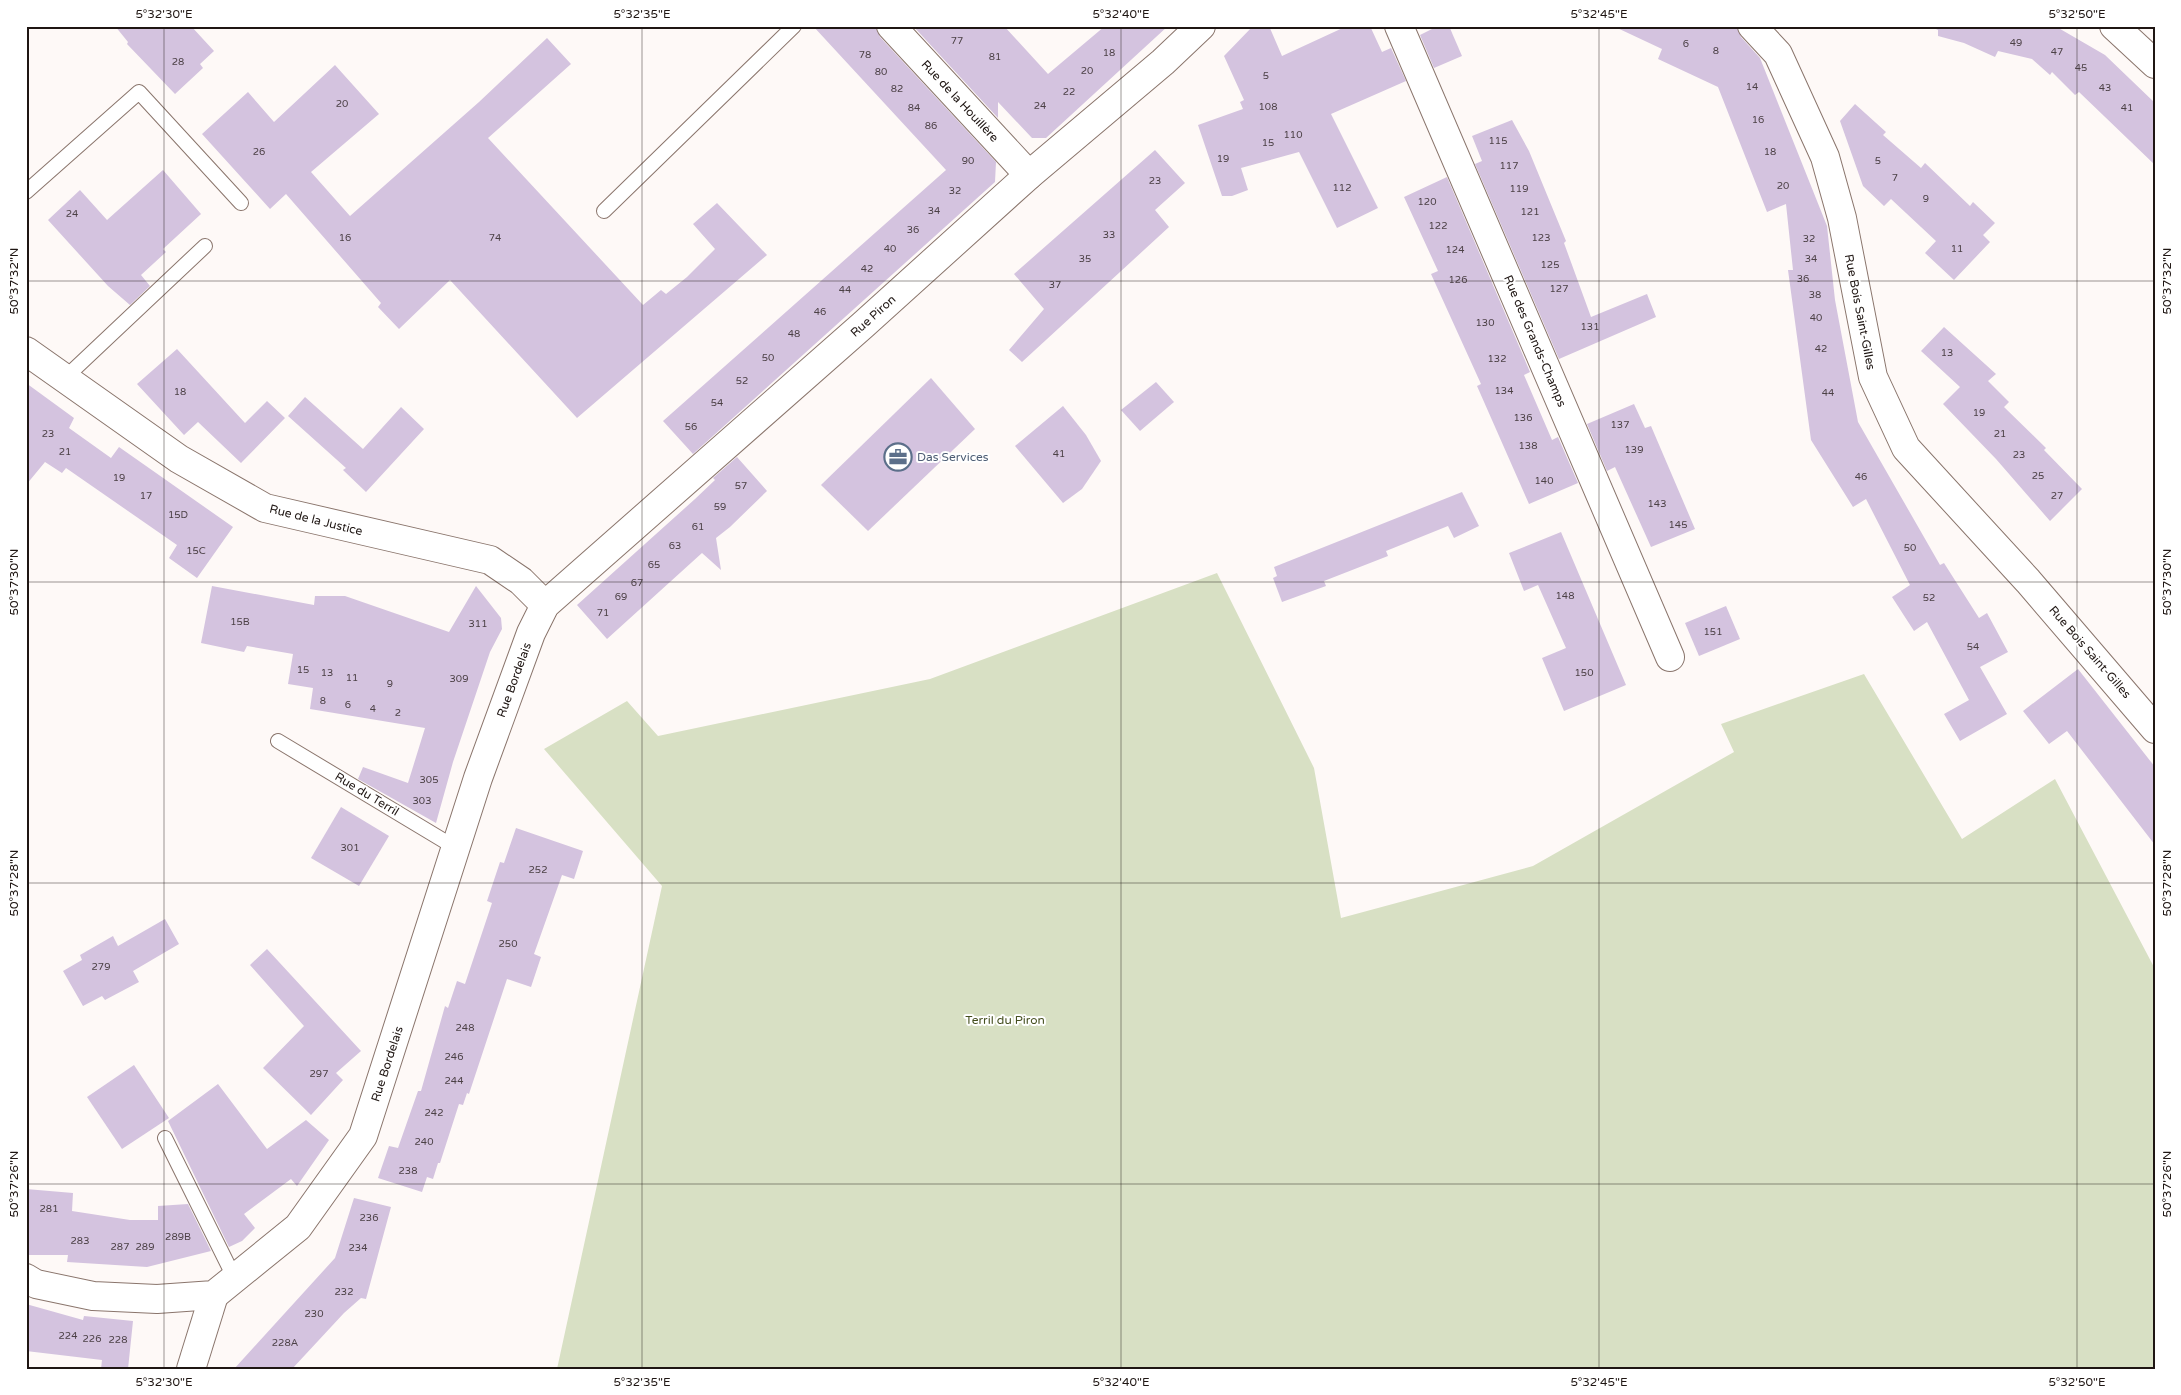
<svg xmlns="http://www.w3.org/2000/svg" width="2181" height="1395" font-family="'Varela Round',sans-serif">
	<style>
		.green { fill: #d8e0c4 }
		.building { fill: #d4c3df }
		.lines { fill: none; stroke-linecap: round; stroke-linejoin: round }
		.lane-casing { stroke: #8a756c; stroke-width: 16 }
		.street-casing { stroke: #8a756c; stroke-width: 30 }
		.lane { stroke: #fff; stroke-width: 14 }
		.street { stroke: #fff; stroke-width: 28 }
		.ticks { fill: none; stroke: #1f1613; stroke-width: 1; stroke-opacity: 0.45 }
		.labels { text-anchor: middle; stroke-width: 4; stroke-linejoin: round; paint-order: stroke }
		.number-label { font-size: 10px; fill: #4c4146 }
		.street-label { font-size: 12px; fill: #1f1613; stroke: #fff }
		.service-label { font-size: 12px; fill: #4e5e75; stroke: #fff; text-anchor: start }
		.park-label { font-size: 12px; fill: #444e1e; stroke: #fff }
		.neatline { fill: none; stroke: #1f1613; stroke-width: 2 }
		.ticks-label { font-size: 12px; text-anchor: middle; fill: #1f1613 }
	</style>
	<rect width="100%" height="100%" fill="#fef9f7"/>
	<!-- green -->
	<polygon class="green" points="1217,573 1314,768 1341,918 1533,866 1734,752 1721,724 1864,674 1962,839 2055,779 2155,969 2155,1369 557,1369 662,886 544,749 627,701 658,736 930,679"/>
	<!-- building -->
	<g class="building">
		<polygon points="115,26 191,26 214,51 200,64 203,68 175,94 127,44 128,42"/>
		<polygon points="813,26 876,26 880,37 996,162 995,182 693,454 663,421 946,170"/>
		<polygon points="913,26 1004,26 1048,74 1105,26 1168,26 1046,138 1032,138 998,102 998,118"/>
		<polygon points="1253,26 1269,26 1282,56 1347,26 1370,26 1382,52 1391,48 1406,81 1331,114 1378,208 1337,228 1299,152 1241,168 1248,190 1232,196 1222,196 1198,125 1243,109 1240,102 1244,100 1224,56"/>
		<polygon points="1438,26 1449,26 1462,56 1434,68 1420,35"/>
		<polygon points="1613,26 1737,26 1741,37 1760,58 1827,226 1835,300 1858,422 1940,565 1944,563 1979,618 1987,613 2008,652 1980,667 2007,714 1960,741 1944,714 1969,700 1927,622 1914,631 1892,597 1910,585 1866,499 1853,507 1811,440 1788,270 1793,270 1786,204 1767,212 1718,87 1658,59 1662,49"/>
		<polygon points="1930,26 2055,26 2105,55 2155,103 2155,165 2079,92 2075,95 2052,72 2050,75 2032,59 1998,51 1995,57 1964,43 1938,36 1938,30"/>
		<polygon points="547,38 571,64 488,138 643,305 661,290 666,294 687,277 715,249 693,224 717,203 767,255 577,418 450,280 399,329 378,307 381,303 286,194 270,209 202,134 248,92 274,122 335,65 379,114 311,172 350,216 479,102"/>
		<polygon points="1855,104 1886,132 1883,135 1921,168 1925,163 1970,206 1973,202 1995,223 1983,235 1990,242 1954,280 1925,253 1936,241 1891,199 1884,206 1863,186 1840,121"/>
		<polygon points="1512,120 1529,151 1566,241 1564,243 1591,317 1647,294 1656,317 1559,359 1475,164 1482,161 1472,136"/>
		<polygon points="1155,150 1185,183 1155,210 1169,227 1022,362 1009,350 1044,309 1014,274"/>
		<polygon points="163,170 201,214 163,249 166,252 141,275 150,286 130,305 108,286 48,220 80,190 107,220"/>
		<polygon points="1447,177 1530,372 1524,375 1552,440 1558,437 1578,483 1529,504 1477,386 1481,384 1431,274 1438,271 1404,197"/>
		<polygon points="1944,327 1996,374 1988,381 2009,402 2004,407 2046,448 2044,450 2082,489 2050,521 1996,459 1943,404 1960,387 1921,351"/>
		<polygon points="177,349 245,423 267,401 285,418 241,463 198,422 184,435 137,384"/>
		<polygon points="931,378 975,429 868,531 821,485"/>
		<polygon points="1156,382 1174,402 1140,431 1121,410"/>
		<polygon points="26,383 74,418 69,428 111,458 119,447 233,527 197,578 169,558 177,545 66,468 62,473 45,462 26,485"/>
		<polygon points="305,397 363,449 401,407 424,429 366,492 343,470 346,468 288,416"/>
		<polygon points="1634,404 1645,428 1651,426 1695,529 1651,547 1615,467 1607,471 1587,424"/>
		<polygon points="1063,406 1086,435 1101,461 1082,489 1063,503 1015,446"/>
		<polygon points="737,457 767,491 730,527 716,538 721,570 702,553 607,639 577,605 695,499 715,480 713,478"/>
		<polygon points="1462,492 1479,526 1454,538 1448,526 1386,551 1388,556 1324,581 1326,586 1282,602 1273,578 1277,576 1274,567"/>
		<polygon points="1561,532 1626,685 1564,711 1542,658 1566,648 1538,585 1524,591 1509,553"/>
		<polygon points="212,586 314,605 315,596 345,596 449,632 476,586 501,618 502,629 490,652 453,762 436,823 358,779 363,767 408,783 425,728 310,709 313,688 288,684 293,654 247,646 244,652 201,643"/>
		<polygon points="1726,606 1740,639 1699,656 1685,623"/>
		<polygon points="2078,669 2155,767 2155,845 2067,731 2049,744 2023,711"/>
		<polygon points="341,807 389,836 359,886 311,858"/>
		<polygon points="516,828 583,851 574,879 562,875 534,954 541,957 531,987 507,979 469,1094 467,1093 463,1105 459,1104 440,1163 438,1163 433,1179 427,1177 422,1192 378,1178 389,1146 398,1148 418,1091 421,1091 445,1006 448,1008 457,981 465,984 492,903 487,901 500,862 504,863"/>
		<polygon points="165,919 179,944 133,971 139,982 105,1000 102,996 83,1006 63,971 82,960 80,955 113,936 118,946"/>
		<polygon points="267,949 361,1051 336,1073 343,1080 311,1115 263,1068 304,1026 250,965"/>
		<polygon points="134,1065 169,1118 122,1149 87,1097"/>
		<polygon points="218,1084 267,1149 306,1120 329,1140 297,1186 291,1179 244,1214 255,1228 242,1241 229,1247 168,1121"/>
		<polygon points="26,1189 73,1193 72,1211 130,1220 158,1220 158,1206 188,1204 211,1251 147,1267 67,1262 68,1255 26,1255"/>
		<polygon points="354,1198 391,1207 366,1299 361,1298 344,1313 292,1369 234,1369 335,1258"/>
		<polygon points="26,1304 83,1320 84,1316 133,1321 128,1369 101,1369 102,1360 26,1351"/>
	</g>
	<g class="lines">
		<!-- lane casing -->
		<g class="lane-casing">
			<g id="lane">
				<polyline points="26,192 139,92 241,203"/>
				<polyline points="604,211 794,26"/>
				<polyline points="66,377 205,246"/>
				<polyline points="278,741 456,848"/>
				<polyline points="165,1138 235,1279"/>
			</g>
		</g>
		<!-- street casing -->
		<g class="street-casing">
			<g id="street">
				<polyline points="891,26 1029,175"/>
				<polyline points="1399,26 1670,657"/>
				<polyline points="1752,26 1778,54 1825,157 1842,218 1873,377 1906,448 2028,581 2155,729"/>
				<polyline points="2114,26 2155,64"/>
				<polyline points="26,351 179,459 265,508 490,560 521,581 545,605"/>
				<polyline points="26,1278 36,1284 93,1296 157,1299 214,1295 298,1227 363,1136 478,778 531,633 545,605 863,325 1029,175 1163,62 1201,26"/>
				<polyline points="191,1369 214,1295"/>
			</g>
		</g>
		<!-- lane -->
		<use href="#lane" class="lane"/>
		<!-- street -->
		<use href="#street" class="street"/>
	</g>
	<!-- ticks -->
	<path class="ticks" d="M164 26V1369M642 26V1369M1121 26V1369M1599 26V1369M2077 26V1369M26 281H2155M26 582H2155M26 883H2155M26 1184H2155"/>
	<!-- icons -->
	<defs>
		<g id="office-ring" transform="scale(1.4375)"><circle r="9.5" fill="#fff" stroke="#5c6f8a" stroke-width="1.5"/><path d="M-6-3h4V-5.5h4V-3h4V5H-6ZM-1-4.5V-3h2v-1.5ZM-6 0V1H6V0Z" fill="#5c6f8a"/></g>
	</defs>
	<g fill-rule="evenodd">
		<use href="#office-ring" x="898" y="457"/>
	</g>
	<g class="labels">
		<!-- number labels -->
		<g class="number-label">
			<text x="957" y="44">77</text>
			<text x="2016" y="46">49</text>
			<text x="1686" y="47">6</text>
			<text x="1716" y="54">8</text>
			<text x="2057" y="55">47</text>
			<text x="1109" y="56">18</text>
			<text x="865" y="58">78</text>
			<text x="995" y="60">81</text>
			<text x="178" y="65">28</text>
			<text x="2081" y="71">45</text>
			<text x="1087" y="74">20</text>
			<text x="881" y="75">80</text>
			<text x="1266" y="79">5</text>
			<text x="1752" y="90">14</text>
			<text x="2105" y="91">43</text>
			<text x="897" y="92">82</text>
			<text x="1069" y="95">22</text>
			<text x="342" y="107">20</text>
			<text x="1040" y="109">24</text>
			<text x="1268" y="110">108</text>
			<text x="914" y="111">84</text>
			<text x="2127" y="111">41</text>
			<text x="1758" y="123">16</text>
			<text x="931" y="129">86</text>
			<text x="1293" y="138">110</text>
			<text x="1498" y="144">115</text>
			<text x="1268" y="146">15</text>
			<text x="259" y="155">26</text>
			<text x="1770" y="155">18</text>
			<text x="1223" y="162">19</text>
			<text x="968" y="164">90</text>
			<text x="1878" y="164">5</text>
			<text x="1509" y="169">117</text>
			<text x="1895" y="181">7</text>
			<text x="1155" y="184">23</text>
			<text x="1783" y="189">20</text>
			<text x="1342" y="191">112</text>
			<text x="1519" y="192">119</text>
			<text x="955" y="194">32</text>
			<text x="1926" y="202">9</text>
			<text x="1427" y="205">120</text>
			<text x="934" y="214">34</text>
			<text x="1530" y="215">121</text>
			<text x="72" y="217">24</text>
			<text x="1438" y="229">122</text>
			<text x="913" y="233">36</text>
			<text x="1109" y="238">33</text>
			<text x="345" y="241">16</text>
			<text x="495" y="241">74</text>
			<text x="1541" y="241">123</text>
			<text x="1809" y="242">32</text>
			<text x="890" y="252">40</text>
			<text x="1957" y="252">11</text>
			<text x="1455" y="253">124</text>
			<text x="1085" y="262">35</text>
			<text x="1811" y="262">34</text>
			<text x="1550" y="268">125</text>
			<text x="867" y="272">42</text>
			<text x="1803" y="282">36</text>
			<text x="1458" y="283">126</text>
			<text x="1055" y="288">37</text>
			<text x="1559" y="292">127</text>
			<text x="845" y="293">44</text>
			<text x="1815" y="298">38</text>
			<text x="820" y="315">46</text>
			<text x="1816" y="321">40</text>
			<text x="1485" y="326">130</text>
			<text x="1590" y="330">131</text>
			<text x="794" y="337">48</text>
			<text x="1821" y="352">42</text>
			<text x="1947" y="356">13</text>
			<text x="768" y="361">50</text>
			<text x="1497" y="362">132</text>
			<text x="742" y="384">52</text>
			<text x="1504" y="394">134</text>
			<text x="180" y="395">18</text>
			<text x="1828" y="396">44</text>
			<text x="717" y="406">54</text>
			<text x="1979" y="416">19</text>
			<text x="1523" y="421">136</text>
			<text x="1620" y="428">137</text>
			<text x="691" y="430">56</text>
			<text x="48" y="437">23</text>
			<text x="2000" y="437">21</text>
			<text x="1528" y="449">138</text>
			<text x="1634" y="453">139</text>
			<text x="65" y="455">21</text>
			<text x="1059" y="457">41</text>
			<text x="2019" y="458">23</text>
			<text x="2038" y="479">25</text>
			<text x="1861" y="480">46</text>
			<text x="119" y="481">19</text>
			<text x="1544" y="484">140</text>
			<text x="741" y="489">57</text>
			<text x="146" y="499">17</text>
			<text x="2057" y="499">27</text>
			<text x="1657" y="507">143</text>
			<text x="720" y="510">59</text>
			<text x="178" y="518">15D</text>
			<text x="1678" y="528">145</text>
			<text x="698" y="530">61</text>
			<text x="675" y="549">63</text>
			<text x="1910" y="551">50</text>
			<text x="196" y="554">15C</text>
			<text x="654" y="568">65</text>
			<text x="637" y="586">67</text>
			<text x="1565" y="599">148</text>
			<text x="621" y="600">69</text>
			<text x="1929" y="601">52</text>
			<text x="603" y="616">71</text>
			<text x="240" y="625">15B</text>
			<text x="478" y="627">311</text>
			<text x="1713" y="635">151</text>
			<text x="1973" y="650">54</text>
			<text x="303" y="673">15</text>
			<text x="327" y="676">13</text>
			<text x="1584" y="676">150</text>
			<text x="352" y="681">11</text>
			<text x="459" y="682">309</text>
			<text x="390" y="687">9</text>
			<text x="323" y="704">8</text>
			<text x="348" y="708">6</text>
			<text x="373" y="712">4</text>
			<text x="398" y="716">2</text>
			<text x="429" y="783">305</text>
			<text x="422" y="804">303</text>
			<text x="350" y="851">301</text>
			<text x="538" y="873">252</text>
			<text x="508" y="947">250</text>
			<text x="101" y="970">279</text>
			<text x="465" y="1031">248</text>
			<text x="454" y="1060">246</text>
			<text x="319" y="1077">297</text>
			<text x="454" y="1084">244</text>
			<text x="434" y="1116">242</text>
			<text x="424" y="1145">240</text>
			<text x="408" y="1174">238</text>
			<text x="49" y="1212">281</text>
			<text x="369" y="1221">236</text>
			<text x="178" y="1240">289B</text>
			<text x="80" y="1244">283</text>
			<text x="120" y="1250">287</text>
			<text x="145" y="1250">289</text>
			<text x="358" y="1251">234</text>
			<text x="344" y="1295">232</text>
			<text x="314" y="1317">230</text>
			<text x="68" y="1339">224</text>
			<text x="92" y="1342">226</text>
			<text x="118" y="1343">228</text>
			<text x="285" y="1346">228A</text>
		</g>
		<!-- street labels -->
		<g class="street-label">
			<text transform="translate(960 101) rotate(47)" y="4">Rue de la Houillère</text>
			<text transform="translate(1860 312) rotate(79)" y="4">Rue Bois Saint-Gilles</text>
			<text transform="translate(873 316) rotate(-42)" y="4">Rue Piron</text>
			<text transform="translate(1535 341) rotate(67)" y="4">Rue des Grands-Champs</text>
			<text transform="translate(316 520) rotate(14)" y="4">Rue de la Justice</text>
			<text transform="translate(2090 652) rotate(49)" y="4">Rue Bois Saint-Gilles</text>
			<text transform="translate(514 680) rotate(-70)" y="4">Rue Bordelais</text>
			<text transform="translate(367 794) rotate(31)" y="4">Rue du Terril</text>
			<text transform="translate(387 1064) rotate(-72)" y="4">Rue Bordelais</text>
		</g>
		<!-- service labels -->
		<g class="service-label">
			<text x="917" y="461">Das Services</text>
		</g>
		<!-- park labels -->
		<g class="park-label">
			<text x="1005" y="1024">Terril du Piron</text>
		</g>
	</g>
	<!-- border -->
	<rect width="2181" height="1395" fill="none" stroke="#ffffff" stroke-width="55"/>
	<rect x="28" y="28" width="2126" height="1340" class="neatline"/>
	<g class="ticks-label">
		<text x="164" y="18">5°32'30"E</text>
		<text x="642" y="18">5°32'35"E</text>
		<text x="1121" y="18">5°32'40"E</text>
		<text x="1599" y="18">5°32'45"E</text>
		<text x="2077" y="18">5°32'50"E</text>
		<text transform="translate(14 281) rotate(-90)" y="4">50°37'32"N</text>
		<text transform="translate(2167 281) rotate(-90)" y="4">50°37'32"N</text>
		<text transform="translate(14 582) rotate(-90)" y="4">50°37'30"N</text>
		<text transform="translate(2167 582) rotate(-90)" y="4">50°37'30"N</text>
		<text transform="translate(14 883) rotate(-90)" y="4">50°37'28"N</text>
		<text transform="translate(2167 883) rotate(-90)" y="4">50°37'28"N</text>
		<text transform="translate(14 1184) rotate(-90)" y="4">50°37'26"N</text>
		<text transform="translate(2167 1184) rotate(-90)" y="4">50°37'26"N</text>
		<text x="164" y="1386">5°32'30"E</text>
		<text x="642" y="1386">5°32'35"E</text>
		<text x="1121" y="1386">5°32'40"E</text>
		<text x="1599" y="1386">5°32'45"E</text>
		<text x="2077" y="1386">5°32'50"E</text>
	</g>
</svg>
